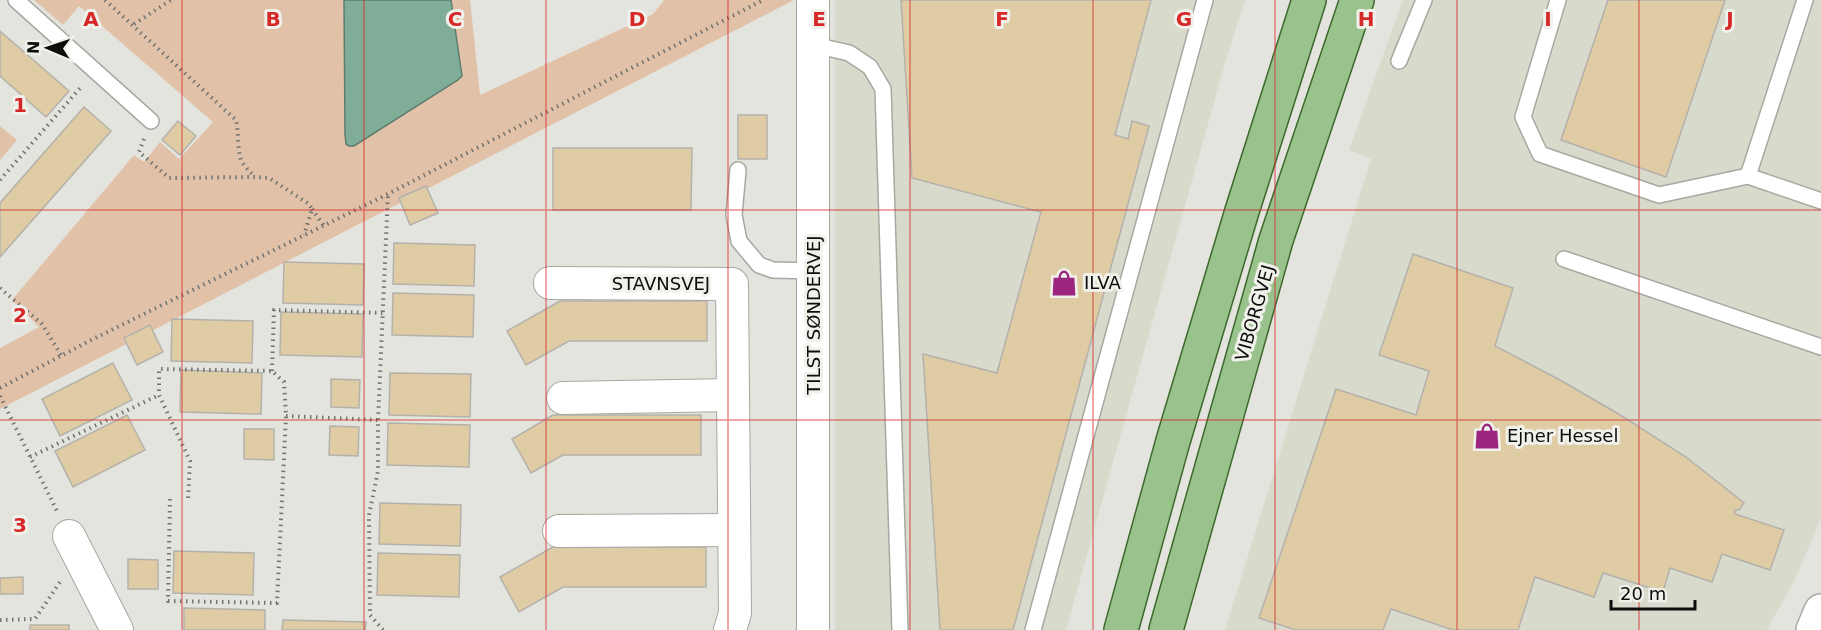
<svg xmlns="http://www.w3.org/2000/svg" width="1821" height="630" font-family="'DejaVu Sans',sans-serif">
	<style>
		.built { fill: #d8dacc }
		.green { fill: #e2c1a9 }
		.water { fill: #80ad98; stroke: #5e7d6e; stroke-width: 1.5 }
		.building { fill: #dfcca4; stroke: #b4b1ac; stroke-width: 1.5 }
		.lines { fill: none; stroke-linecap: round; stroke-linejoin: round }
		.lane-casing { stroke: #a8a8a2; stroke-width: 18 }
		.street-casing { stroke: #a8a8a2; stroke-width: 34 }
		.secondary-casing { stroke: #a8a8a2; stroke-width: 36 }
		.primary-casing { stroke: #3d692d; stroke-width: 36 }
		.path { stroke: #72736e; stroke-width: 4; stroke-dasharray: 1.5 4.5; stroke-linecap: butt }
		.lane { stroke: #fff; stroke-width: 15 }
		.street { stroke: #fff; stroke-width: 32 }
		.secondary { stroke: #fff; stroke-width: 33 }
		.primary { stroke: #9ac28c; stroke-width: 33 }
		.grid { fill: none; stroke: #d62828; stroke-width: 1.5; stroke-opacity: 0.55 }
		.labels { text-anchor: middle; stroke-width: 6; stroke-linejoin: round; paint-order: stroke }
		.poi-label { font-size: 18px; fill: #0d0d0b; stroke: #f0f1ea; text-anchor: start }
		.street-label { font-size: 18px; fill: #0d0d0b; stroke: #f0f1ea }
		.grid-label { font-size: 20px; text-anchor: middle; font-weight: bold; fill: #d62828; stroke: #f0f1ea; stroke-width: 6; stroke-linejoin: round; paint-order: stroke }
	</style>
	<rect width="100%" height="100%" fill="#e3e4dd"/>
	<!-- built -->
	<g class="built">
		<polygon points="835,0 1245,0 1225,63 1066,630 835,630"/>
		<polygon points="1403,0 1821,0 1821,518 1795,579 1767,630 1225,630 1371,159 1349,150"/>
	</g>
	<!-- green -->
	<g class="green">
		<polygon points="34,0 470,0 480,95 653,14 664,0 794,0 0,409 0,348 39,327 12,300 134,155 144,162 160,142 179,159 213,122 79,6 63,25"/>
		<polygon points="0,126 17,140 0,160"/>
	</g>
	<!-- water -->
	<polygon class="water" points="344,0 451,0 462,76 458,80 354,146 349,146 346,144 345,134"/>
	<!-- building -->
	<g class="building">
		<polygon points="901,0 1151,0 1115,135 1128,139 1132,121 1149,126 1013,630 940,630 923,354 997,373 1041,212 912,178"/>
		<polygon points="1608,0 1725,0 1666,177 1561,140"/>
		<polygon points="0,31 69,91 46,117 0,76"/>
		<polygon points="84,107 111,131 0,257 0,203"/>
		<rect x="738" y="115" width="29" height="44"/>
		<polygon points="178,121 196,136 180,155 162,140"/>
		<polygon points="553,148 692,148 691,210 553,210"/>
		<polygon points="426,186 438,213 410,225 399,198"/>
		<polygon points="394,243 475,245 474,286 393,284"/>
		<polygon points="1413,254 1513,288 1495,346 1560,380 1622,416 1686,457 1744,503 1739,510 1735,510 1735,514 1784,530 1770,570 1722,554 1712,582 1670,568 1663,592 1603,573 1594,597 1535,577 1518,630 1453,630 1391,609 1383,630 1296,630 1259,618 1336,389 1416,415 1429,371 1379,355"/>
		<polygon points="284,262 364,264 363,305 283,303"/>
		<polygon points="393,293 474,295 473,337 392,335"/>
		<polygon points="560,301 707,301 707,341 569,341 526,365 507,331"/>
		<polygon points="281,312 363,314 362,357 280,355"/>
		<polygon points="172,319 253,321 252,363 171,361"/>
		<polygon points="150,325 163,352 137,365 124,338"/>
		<polygon points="113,363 132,400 60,436 42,399"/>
		<polygon points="181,370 262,373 261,414 180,412"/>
		<polygon points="390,373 471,374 470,417 389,415"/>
		<polygon points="331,379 360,380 359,408 331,407"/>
		<polygon points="127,415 145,450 73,487 55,451"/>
		<polygon points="553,415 701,415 701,455 563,455 531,473 512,439"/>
		<polygon points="388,423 470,425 469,467 387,465"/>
		<polygon points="330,426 359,427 358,456 329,455"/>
		<polygon points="244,429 274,429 274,460 244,459"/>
		<polygon points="380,503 461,505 460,546 379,544"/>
		<polygon points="553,547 706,547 706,587 563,587 519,612 500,577"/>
		<polygon points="174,551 254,553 253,595 173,593"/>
		<polygon points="378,553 460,555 459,597 377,595"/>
		<polygon points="128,559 158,560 158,589 128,589"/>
		<polygon points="23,577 23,594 0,594 0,578"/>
		<polygon points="184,608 265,610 265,630 184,630"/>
		<polygon points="283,620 366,622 365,630 282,630"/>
		<rect x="30" y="625" width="39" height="5"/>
	</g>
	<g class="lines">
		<!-- lane casing -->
		<g class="lane-casing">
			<g id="lane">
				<polyline points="16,0 151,121"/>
				<polyline points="1558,0 1523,117 1540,154 1659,195 1748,176 1821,201"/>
				<polyline points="814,45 849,53 870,67 883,89 900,630"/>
				<polyline points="1399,61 1424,0"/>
				<polyline points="738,170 734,215 739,241 759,265 773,270 814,271"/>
				<polyline points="1748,176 1805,0"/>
				<polyline points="1564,259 1821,347"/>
				<polyline points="1033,630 1205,0"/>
			</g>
		</g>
		<!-- street casing -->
		<g class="street-casing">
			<g id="street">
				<polyline points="813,0 813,630"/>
				<polyline points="550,283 732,284 735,613 730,630"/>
				<polyline points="563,398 733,395"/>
				<polyline points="559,531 734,530"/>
				<polyline points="69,536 117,630"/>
			</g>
		</g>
		<!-- secondary casing -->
		<g class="secondary-casing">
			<polyline id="secondary" points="1813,630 1821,611"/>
		</g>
		<!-- primary casing -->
		<g class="primary-casing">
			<g id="primary">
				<polyline points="1121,630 1173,441 1242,211 1309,0"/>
				<polyline points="1166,630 1276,240 1357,0"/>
			</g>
		</g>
		<!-- path -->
		<g class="path">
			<path d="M105 0 236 120C239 133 237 148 241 160 244 166 249 171 254 176"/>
			<polyline points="134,24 171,0"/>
			<polyline points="144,139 139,152 169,178 254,177 269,178 309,204 312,209 304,235"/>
			<polyline points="0,180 81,87"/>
			<polyline points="312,209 324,226"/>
			<polyline points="0,288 42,324 61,355"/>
			<polyline points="272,371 274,310 383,313"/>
			<polyline points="0,388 93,339 388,194 763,0"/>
			<polyline points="0,396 57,511"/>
			<polyline points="286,416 378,420"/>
			<polyline points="30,457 159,395"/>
			<polyline points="170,499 168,601 277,603 286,416 284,382 272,371 159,369 159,395 190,461 188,500"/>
			<polyline points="0,620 35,619 60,582"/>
			<polyline points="383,630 370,615 369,515 378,471 378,420 388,194"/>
		</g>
		<!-- lane -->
		<use href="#lane" class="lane"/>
		<!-- street -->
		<use href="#street" class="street"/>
		<!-- secondary -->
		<use href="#secondary" class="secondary"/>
		<!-- primary -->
		<use href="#primary" class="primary"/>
	</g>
	<!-- grid -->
	<path class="grid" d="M182 0V630M364 0V630M546 0V630M728 0V630M910 0V630M1093 0V630M1275 0V630M1457 0V630M1639 0V630M0 210H1821M0 420H1821"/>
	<!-- icons -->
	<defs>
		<g id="shop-bare" transform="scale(2.07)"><path d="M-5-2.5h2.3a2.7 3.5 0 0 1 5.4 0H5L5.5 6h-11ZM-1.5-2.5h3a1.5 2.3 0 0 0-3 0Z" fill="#9c257f" stroke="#f0f1ea" stroke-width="2.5" paint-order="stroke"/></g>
	</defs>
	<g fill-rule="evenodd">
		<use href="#shop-bare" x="1064" y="283"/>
		<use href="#shop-bare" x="1487" y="436"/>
	</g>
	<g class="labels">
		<!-- poi labels -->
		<g class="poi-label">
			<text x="1084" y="289">ILVA</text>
			<text x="1507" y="442">Ejner Hessel</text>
		</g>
		<!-- street labels -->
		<g class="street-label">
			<text x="661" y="290">STAVNSVEJ</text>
			<text transform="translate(1255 313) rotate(-74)" y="6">VIBORGVEJ</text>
			<text transform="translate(814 315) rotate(-90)" y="6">TILST SØNDERVEJ</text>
		</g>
	</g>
	<g class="grid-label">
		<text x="91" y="26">A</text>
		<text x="273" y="26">B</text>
		<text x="455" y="26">C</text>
		<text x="637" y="26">D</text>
		<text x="819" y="26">E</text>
		<text x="1002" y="26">F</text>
		<text x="1184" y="26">G</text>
		<text x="1366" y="26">H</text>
		<text x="1548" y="26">I</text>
		<text x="1730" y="26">J</text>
		<text x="20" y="112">1</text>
		<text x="20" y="322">2</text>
		<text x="20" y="532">3</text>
	</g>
	<!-- north arrow -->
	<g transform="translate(48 48) rotate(272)" stroke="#f0f1ea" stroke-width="4.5" paint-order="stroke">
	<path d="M0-4.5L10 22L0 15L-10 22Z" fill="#0d0d0b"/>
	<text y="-9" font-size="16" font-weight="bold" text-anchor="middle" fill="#0d0d0b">N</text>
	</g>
	<!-- scale -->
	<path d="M1611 600v9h84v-9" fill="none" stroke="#0d0d0b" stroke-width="3"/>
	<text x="1620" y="600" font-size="18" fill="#0d0d0b" stroke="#f0f1ea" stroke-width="4.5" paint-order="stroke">20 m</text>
</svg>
